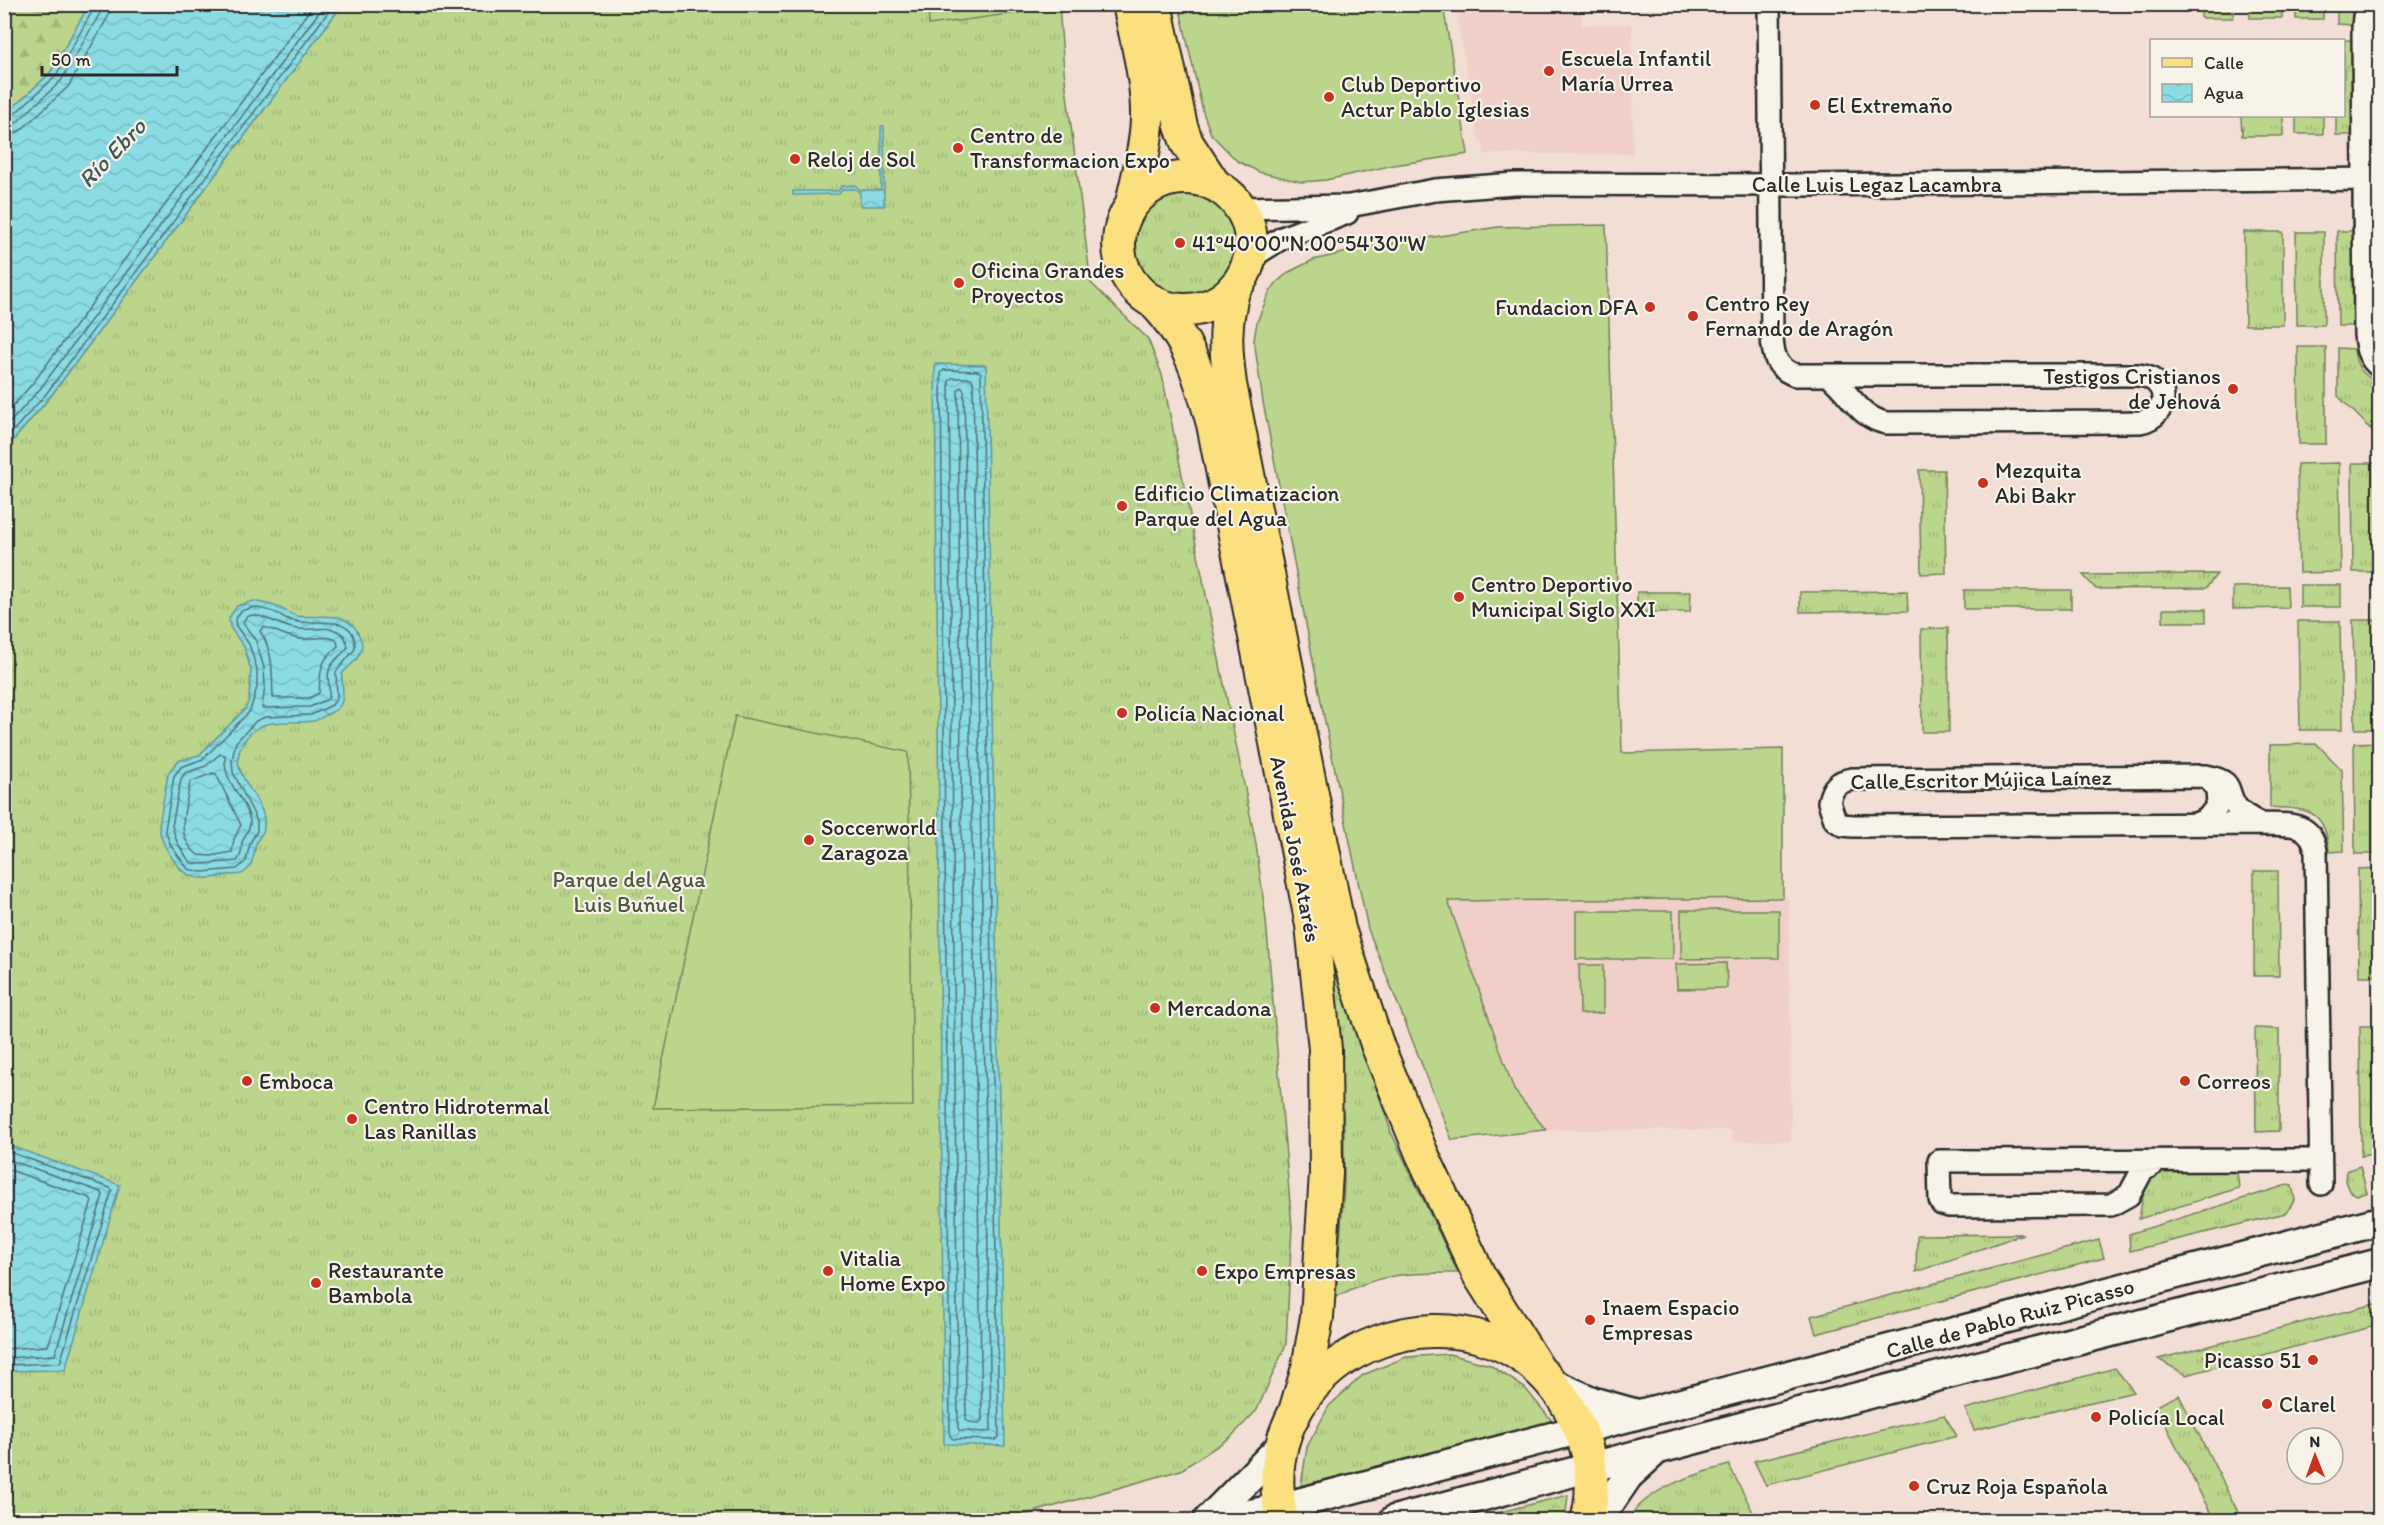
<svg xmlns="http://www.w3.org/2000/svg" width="2384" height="1525" font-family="Itim,sans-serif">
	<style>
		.built { fill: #efcfc8 }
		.grass { fill: url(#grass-tufts); stroke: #73805c; stroke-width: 1.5 }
		.forest { fill: url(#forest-firs); stroke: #73805c; stroke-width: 1.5 }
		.garden { fill: #bbd58c; stroke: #73805c; stroke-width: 1.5 }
		.water { fill: url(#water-waves); stroke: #649599; stroke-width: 1.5 }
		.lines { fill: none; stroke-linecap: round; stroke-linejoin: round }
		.shore { stroke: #517175; stroke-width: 1.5 }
		.street-casing { stroke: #2b2b2b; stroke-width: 26 }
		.secondary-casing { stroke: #2b2b2b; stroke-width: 33 }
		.primary-casing { stroke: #2b2b2b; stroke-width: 36 }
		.street { stroke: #f7f3e8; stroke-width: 21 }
		.secondary { stroke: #f7f3e8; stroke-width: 28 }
		.primary { stroke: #fce080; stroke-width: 32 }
		.poi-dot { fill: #c8321e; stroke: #f7f3e8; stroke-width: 2 }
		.labels { text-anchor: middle; stroke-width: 4.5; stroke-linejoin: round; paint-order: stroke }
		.poi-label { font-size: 22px; fill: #2b2b2b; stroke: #f7f3e8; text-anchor: start }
		.street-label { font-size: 22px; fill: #2b2b2b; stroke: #f7f3e8 }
		.park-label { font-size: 22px; fill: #4f5643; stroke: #f7f3e8 }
		.water-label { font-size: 24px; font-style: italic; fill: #435759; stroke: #f7f3e8 }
	</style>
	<defs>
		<pattern id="grass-tufts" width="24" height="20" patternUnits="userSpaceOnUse" patternTransform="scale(1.5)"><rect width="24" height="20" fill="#bbd58c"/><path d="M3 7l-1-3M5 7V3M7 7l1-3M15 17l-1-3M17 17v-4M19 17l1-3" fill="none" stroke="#a1b779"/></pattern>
		<pattern id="forest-firs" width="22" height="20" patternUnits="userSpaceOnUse" patternTransform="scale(1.5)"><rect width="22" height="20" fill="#bbd58c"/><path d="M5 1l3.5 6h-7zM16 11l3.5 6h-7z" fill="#a1b779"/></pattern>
		<pattern id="water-waves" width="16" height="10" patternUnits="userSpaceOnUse" patternTransform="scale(1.5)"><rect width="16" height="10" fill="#8adbe3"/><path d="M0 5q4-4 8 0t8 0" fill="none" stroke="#77bcc3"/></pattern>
	</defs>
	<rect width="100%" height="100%" fill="#f2ded5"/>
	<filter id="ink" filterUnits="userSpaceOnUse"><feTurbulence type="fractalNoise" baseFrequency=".0167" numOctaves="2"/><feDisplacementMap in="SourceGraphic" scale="12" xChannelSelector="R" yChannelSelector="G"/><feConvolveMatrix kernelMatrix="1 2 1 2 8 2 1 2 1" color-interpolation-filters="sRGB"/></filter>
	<g filter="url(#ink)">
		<!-- built -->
		<g class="built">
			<polygon points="1581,4 1582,25 1632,24 1633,154 1484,154 1483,144 1479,143 1457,16 1460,15 1459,5"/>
			<polygon points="1789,898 1791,1141 1732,1141 1731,1130 1546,1130 1514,1090 1448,901"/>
		</g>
		<!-- grass -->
		<g class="grass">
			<polygon points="342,5 1059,5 1064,71 1091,283 1148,339 1162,375 1256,844 1266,920 1292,1227 1286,1344 1257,1410 1231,1437 1181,1470 1006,1520 5,1520 5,450 50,397"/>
			<rect x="2201" y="5" width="32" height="13"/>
			<rect x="2250" y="5" width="32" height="13"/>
			<rect x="2296" y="5" width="27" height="14"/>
			<polygon points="2337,5 2353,5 2352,25 2337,24"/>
			<polygon points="2335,40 2352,40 2353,135 2336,135 2336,116 2344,116 2344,40"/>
			<polygon points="2241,116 2283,116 2283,136 2242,136"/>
			<rect x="2296" y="116" width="27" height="18"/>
			<circle cx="1185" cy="244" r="50"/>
			<polygon points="2337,231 2354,231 2355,326 2338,326"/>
			<polygon points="2244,232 2283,232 2283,325 2245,325"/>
			<polygon points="2296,232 2324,232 2324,325 2297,325"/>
			<polygon points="2298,347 2326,347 2326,444 2299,444"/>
			<path d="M2338 348 2354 349C2355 365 2363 377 2379 382V437L2338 396Z"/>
			<polygon points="2339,463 2341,572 2299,573 2297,464"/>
			<polygon points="2352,463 2379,463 2379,572 2353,572"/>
			<polygon points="1919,470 1944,470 1946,573 1921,574"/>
			<polygon points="2217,574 2206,588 2096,589 2083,575"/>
			<rect x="2300" y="585" width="41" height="22"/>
			<polygon points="2287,586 2288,608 2233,609 2233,587"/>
			<rect x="1964" y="590" width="107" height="19"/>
			<polygon points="1907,591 1908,611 1800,612 1800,592"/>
			<polygon points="1637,592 1691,592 1690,612 1637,612"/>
			<rect x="2163" y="609" width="43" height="13"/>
			<polygon points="2353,620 2379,620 2379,729 2355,729"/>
			<polygon points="2298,621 2340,621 2342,730 2300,730"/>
			<polygon points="1948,628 1949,732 1922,732 1921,629"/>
			<polygon points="2379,742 2379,854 2355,854 2354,743"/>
			<path d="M2317 744 2342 770 2344 851 2329 852C2326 809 2308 809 2270 807V745Z"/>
			<polygon points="2379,868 2379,976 2359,976 2358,869"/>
			<polygon points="2254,871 2278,871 2279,976 2254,976"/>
			<path d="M1333 964H1335L1391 1132 1458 1273C1409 1273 1381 1272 1336 1297L1344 1186V1133Z"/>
			<polygon points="2360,1026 2380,1026 2379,1153 2361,1156"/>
			<polygon points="2255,1028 2279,1029 2279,1131 2256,1132"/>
			<polygon points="2360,1166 2367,1193 2357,1195 2349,1191 2345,1181 2346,1171"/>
			<polygon points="2157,1171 2237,1171 2239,1188 2139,1219 2146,1179"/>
			<polygon points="2287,1185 2292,1186 2295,1200 2286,1213 2130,1251 2129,1234"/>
			<polygon points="2023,1234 1916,1272 1917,1235"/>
			<polygon points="2099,1240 2104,1258 1816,1334 1811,1316"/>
			<polygon points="2379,1303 2379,1325 2186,1375 2158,1359"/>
			<polygon points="1449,1354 1490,1365 1525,1388 1552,1421 1301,1486 1307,1447 1329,1406 1363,1375 1406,1357"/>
			<polygon points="2115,1368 2134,1392 1974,1430 1965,1409"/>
			<polygon points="2179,1395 2242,1520 2214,1520 2156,1406"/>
			<polygon points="1944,1415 1957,1436 1766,1485 1754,1461"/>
			<path d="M1729 1465 1757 1520H1627C1649 1487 1693 1475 1729 1465Z"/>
			<polygon points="1568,1495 1565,1520 1468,1520"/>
		</g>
		<!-- forest -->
		<polygon class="forest" points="5,5 89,5 50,73 5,115"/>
		<!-- garden -->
		<g class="garden">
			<polygon points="928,5 1029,5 1030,11 929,25"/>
			<polygon points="1179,5 1443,5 1468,154 1394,165 1326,180 1302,182 1259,172 1237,161 1211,134 1203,112"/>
			<polygon points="1606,225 1622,753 1783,749 1783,898 1448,901 1514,1090 1546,1130 1452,1140 1368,929 1324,717 1263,402 1254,340 1257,322 1269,293 1277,282 1289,272 1313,260 1369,247 1498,227"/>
			<polygon points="735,716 908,752 913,1106 653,1108"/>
			<polygon points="1681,910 1779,910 1779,958 1681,959"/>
			<rect x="1576" y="911" width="97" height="48"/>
			<polygon points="1726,963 1727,988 1677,989 1676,964"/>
			<polygon points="1579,965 1603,965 1603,1013 1580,1014"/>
		</g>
		<!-- water -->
		<g class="water">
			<polygon points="89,5 342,5 50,397 5,450 5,115 50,73"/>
			<polygon points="881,126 884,126 884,206 860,206 860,193 855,189 843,189 839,194 793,195 793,191 838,191 842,186 855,185 860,190 881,190"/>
			<polygon points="935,364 986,365 1005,1446 944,1444"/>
			<path d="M253 601C262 603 272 605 280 608 286 611 291 615 297 616 320 619 348 608 359 635 362 640 363 648 360 653 357 662 347 667 342 674 341 684 345 692 342 701 340 708 336 710 330 713 324 716 319 720 313 721 287 725 260 714 243 743 223 777 273 799 263 832 261 836 257 839 256 844 253 853 255 861 248 869 241 877 236 874 227 875 203 881 186 881 172 858 165 847 160 838 159 825L168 774 173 767 178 761 199 755 245 709 249 700 251 670 244 647 230 627 229 618 237 606Z"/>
			<polygon points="5,1144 120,1185 65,1370 5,1371"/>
		</g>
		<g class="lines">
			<!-- shore -->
			<g class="shore">
				<polyline points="4,119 11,117 55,77 93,10 94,4"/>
				<polyline points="4,127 16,123 61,81 100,13 102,4"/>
				<polyline points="4,136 13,135 21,130 68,87 108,17 111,4"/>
				<polygon points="944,370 978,371 981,373 999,1437 996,1440 953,1439 950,1436 941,373"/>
				<polygon points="952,378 971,378 973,381 991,1429 989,1432 960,1431 958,1428 949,381"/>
				<polygon points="961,387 964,390 982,1420 979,1423 969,1422 966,1420 958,390"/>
				<polyline points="4,416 33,383 314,4"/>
				<polyline points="4,429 40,389 325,4"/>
				<polyline points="4,441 46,394 334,4"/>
				<path d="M254 607C261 609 269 610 276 613 282 615 287 620 293 621 315 627 357 610 355 649L336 672 337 698 332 705 311 715 265 717 256 721 236 742 232 760 233 772 257 821V831L250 843 246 861 237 869 202 872 188 869 171 846 165 830 174 776 181 767 203 759 250 711 257 687V669L249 644 236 626 235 620 241 611Z"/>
				<path d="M253 615C269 617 282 627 297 629 311 631 328 625 339 632 345 635 347 641 348 647 342 655 333 660 329 670 326 680 332 690 328 699L310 707 262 708 265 686 264 668 256 641 243 623 246 617Z"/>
				<path d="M263 627C276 630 286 637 300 639 312 640 327 634 337 641L338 646C318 663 321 670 319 693L309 698H273C272 675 274 652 260 631Z"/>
				<path d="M220 754 225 755C223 786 246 796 250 821 251 829 244 835 242 843 241 851 242 855 237 861L202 864 192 863 187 858 177 842 172 826 181 779 185 773 206 766Z"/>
				<path d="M213 773 216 774 241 825 234 839 232 852 211 856 198 855C172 834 187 809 190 782Z"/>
				<polyline points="4,1150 110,1188 112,1190 60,1363 4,1365"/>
				<polyline points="4,1158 101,1192 103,1195 55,1355 4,1358"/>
				<polyline points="4,1168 90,1198 92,1201 48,1346 4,1349"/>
			</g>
			<!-- street casing -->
			<g class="street-casing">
				<g id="street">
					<path d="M1769 4 1772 336C1773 356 1776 368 1795 375H2138C2171 378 2171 416 2140 422L1886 423C1858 417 1850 392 1829 376"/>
					<path d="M2369 4 2364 17 2363 28 2365 334C2366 347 2368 359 2380 367"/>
					<polyline points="1241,208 1349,206 1435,190 1515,184 1803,185 2380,179"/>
					<polyline points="1250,258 1282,238 1347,213"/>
					<polyline points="2198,823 2207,819 2218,805 2217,789 2207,777"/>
					<path d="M2261 824C2253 820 2243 815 2237 808 2224 791 2237 782 2206 776L1853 779C1838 781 1832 787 1829 802L1835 820 1843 825 1853 826 2261 824C2286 825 2311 820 2316 851L2321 1184"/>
					<polyline points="2158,1161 2142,1171 2129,1195 2111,1205 1949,1206 1942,1204 1940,1200 1939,1161 2320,1160"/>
				</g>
			</g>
			<!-- secondary casing -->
			<g class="secondary-casing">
				<g id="secondary">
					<polyline points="1554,1384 1594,1402 1637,1414"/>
					<polyline points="1208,1520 1283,1444"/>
					<polyline points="1222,1520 1279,1508 2380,1221"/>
					<polyline points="1394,1520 1741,1427 2380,1263"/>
					<polyline points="1598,1520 1628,1476 1653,1453"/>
				</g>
			</g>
			<!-- primary casing -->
			<g class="primary-casing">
				<g id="primary">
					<path d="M1129 4C1137 42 1148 81 1147 120 1146 148 1138 176 1132 203"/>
					<polyline points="1155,4 1181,126 1187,143 1214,184"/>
					<circle cx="1185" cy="244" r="66"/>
					<path d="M1234 288C1224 323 1225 347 1230 384L1339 929 1378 1047 1422 1154 1479 1275 1537 1367"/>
					<path d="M1153 301C1190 341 1199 373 1213 424L1312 925 1325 1049 1326 1173 1317 1317 1308 1368 1294 1415"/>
					<path d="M1282 1520C1241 1344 1487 1254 1573 1415 1590 1446 1597 1486 1587 1520"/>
				</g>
			</g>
			<!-- street -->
			<use href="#street" class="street"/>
			<!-- secondary -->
			<use href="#secondary" class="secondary"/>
			<!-- primary -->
			<use href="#primary" class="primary"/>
		</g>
	</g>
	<!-- markers -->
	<g class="poi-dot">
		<circle cx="1549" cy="71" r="6"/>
		<circle cx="1329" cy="97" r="6"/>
		<circle cx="1815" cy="105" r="6"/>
		<circle cx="958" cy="148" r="6"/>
		<circle cx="795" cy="159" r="6"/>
		<circle cx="1180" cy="243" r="6"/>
		<circle cx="959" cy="283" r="6"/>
		<circle cx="1650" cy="307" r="6"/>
		<circle cx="1693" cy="316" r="6"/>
		<circle cx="2233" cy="389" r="6"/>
		<circle cx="1983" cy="483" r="6"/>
		<circle cx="1122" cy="506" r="6"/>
		<circle cx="1459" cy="597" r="6"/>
		<circle cx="1122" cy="713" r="6"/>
		<circle cx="809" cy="840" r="6"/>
		<circle cx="1155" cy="1008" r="6"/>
		<circle cx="247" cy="1081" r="6"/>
		<circle cx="2185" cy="1081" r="6"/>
		<circle cx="352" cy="1119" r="6"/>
		<circle cx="828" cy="1271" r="6"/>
		<circle cx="1202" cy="1271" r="6"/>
		<circle cx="316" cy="1283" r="6"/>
		<circle cx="1590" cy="1320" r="6"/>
		<circle cx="2313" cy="1360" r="6"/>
		<circle cx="2267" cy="1404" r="6"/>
		<circle cx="2096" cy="1417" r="6"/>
		<circle cx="1914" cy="1486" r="6"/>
	</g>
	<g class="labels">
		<!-- poi labels -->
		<g class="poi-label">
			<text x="1561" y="66">Escuela Infantil<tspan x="1561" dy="25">María Urrea</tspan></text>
			<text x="1341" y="92">Club Deportivo<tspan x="1341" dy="25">Actur Pablo Iglesias</tspan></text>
			<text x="1827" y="113">El Extremaño</text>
			<text x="970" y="143">Centro de<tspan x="970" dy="25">Transformacion Expo</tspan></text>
			<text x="807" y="167">Reloj de Sol</text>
			<text x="1192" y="251">41º40'00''N.00º54'30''W</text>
			<text x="971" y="278">Oficina Grandes<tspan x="971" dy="25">Proyectos</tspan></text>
			<text x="1705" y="311">Centro Rey<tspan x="1705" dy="25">Fernando de Aragón</tspan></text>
			<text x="1638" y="315" text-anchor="end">Fundacion DFA</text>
			<text x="2221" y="384" text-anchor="end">Testigos Cristianos<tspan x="2221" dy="25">de Jehová</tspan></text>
			<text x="1995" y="478">Mezquita<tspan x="1995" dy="25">Abi Bakr</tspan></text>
			<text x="1134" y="501">Edificio Climatizacion<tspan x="1134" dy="25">Parque del Agua</tspan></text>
			<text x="1471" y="592">Centro Deportivo<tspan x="1471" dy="25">Municipal Siglo XXI</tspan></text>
			<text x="1134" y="721">Policía Nacional</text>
			<text x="821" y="835">Soccerworld<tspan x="821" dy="25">Zaragoza</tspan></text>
			<text x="1167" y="1016">Mercadona</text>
			<text x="259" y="1089">Emboca</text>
			<text x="2197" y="1089">Correos</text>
			<text x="364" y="1114">Centro Hidrotermal<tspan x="364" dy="25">Las Ranillas</tspan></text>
			<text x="840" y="1266">Vitalia<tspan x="840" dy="25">Home Expo</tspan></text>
			<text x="328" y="1278">Restaurante<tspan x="328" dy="25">Bambola</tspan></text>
			<text x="1214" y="1279">Expo Empresas</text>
			<text x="1602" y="1315">Inaem Espacio<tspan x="1602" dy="25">Empresas</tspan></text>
			<text x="2301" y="1368" text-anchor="end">Picasso 51</text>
			<text x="2279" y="1412">Clarel</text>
			<text x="2108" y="1425">Policía Local</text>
			<text x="1926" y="1494">Cruz Roja Española</text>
		</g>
		<!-- street labels -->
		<g class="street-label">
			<text x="1877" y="192">Calle Luis Legaz Lacambra</text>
			<text transform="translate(1981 779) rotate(-1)" y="8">Calle Escritor Mújica Laínez</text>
			<text transform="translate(1296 849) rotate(79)" y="8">Avenida José Atarés</text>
			<text transform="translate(2010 1318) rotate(-15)" y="8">Calle de Pablo Ruiz Picasso</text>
		</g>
		<!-- park labels -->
		<g class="park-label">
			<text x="629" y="887">Parque del Agua<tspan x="629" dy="25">Luis Buñuel</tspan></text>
		</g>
		<!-- water labels -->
		<g class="water-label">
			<text transform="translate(112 153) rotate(-46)" y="8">Río Ebro</text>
		</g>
	</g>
	<!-- margin -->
	<rect width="2384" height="1525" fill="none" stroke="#f7f3e8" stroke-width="24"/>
	<rect x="12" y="12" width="2360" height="1501" fill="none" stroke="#2b2b2b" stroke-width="2" filter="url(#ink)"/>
	<!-- legend -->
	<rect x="2150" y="39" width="195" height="78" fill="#f7f3e8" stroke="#a5a39c" stroke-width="1.5"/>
	<rect x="2162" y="58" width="30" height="9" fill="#fce080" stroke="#a5a39c" stroke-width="1.5"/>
	<text x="2204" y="69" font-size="18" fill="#2b2b2b">Calle</text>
	<rect x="2162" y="84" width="30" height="18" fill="url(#water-waves)" stroke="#a5a39c" stroke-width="1.5"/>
	<text x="2204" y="99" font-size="18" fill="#2b2b2b">Agua</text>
	<!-- north arrow -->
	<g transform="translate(2315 1456) rotate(359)"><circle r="28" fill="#f7f3e8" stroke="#a5a39c" stroke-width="1.5"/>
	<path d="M0-4.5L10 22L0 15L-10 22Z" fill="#c8321e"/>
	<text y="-9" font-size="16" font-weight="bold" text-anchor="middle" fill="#2b2b2b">N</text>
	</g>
	<!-- scale -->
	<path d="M42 66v9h135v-9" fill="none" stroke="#2b2b2b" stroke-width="3"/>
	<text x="51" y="66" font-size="18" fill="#2b2b2b" stroke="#f7f3e8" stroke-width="4.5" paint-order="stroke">50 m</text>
</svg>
